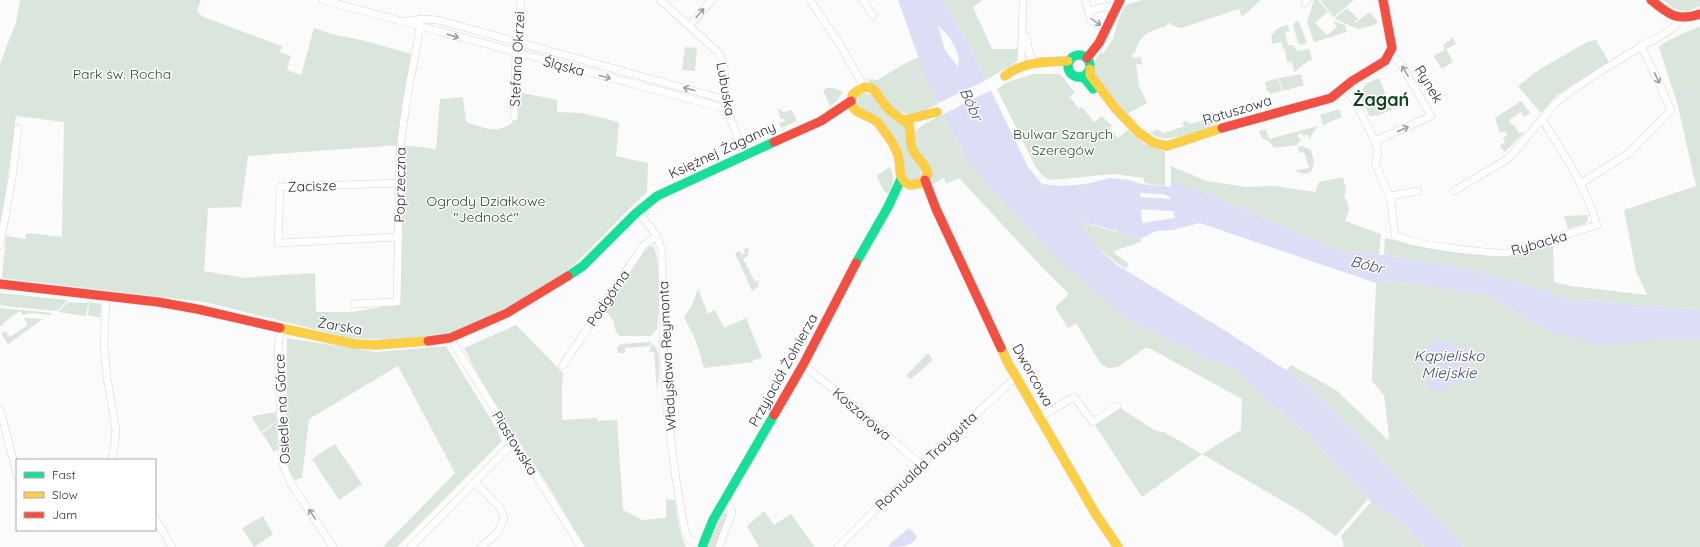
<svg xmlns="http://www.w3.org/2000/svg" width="1700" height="547" font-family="Quicksand,sans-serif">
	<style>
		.green { fill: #dae5dc; fill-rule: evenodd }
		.water { fill: #dcdef6; fill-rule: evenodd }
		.pier { fill: #fbfbfb }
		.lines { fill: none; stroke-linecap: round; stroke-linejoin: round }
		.stream { stroke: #dcdef6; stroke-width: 2 }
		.river { stroke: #dcdef6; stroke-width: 12 }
		.street-casing { stroke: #d7d7dd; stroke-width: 8 }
		.fast-casing { stroke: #d7d7dd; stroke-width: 10 }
		.slow-casing { stroke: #d7d7dd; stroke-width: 10 }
		.jam-casing { stroke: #d7d7dd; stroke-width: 10 }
		.street { stroke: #fefefe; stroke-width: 7 }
		.fast { stroke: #16e098; stroke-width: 9 }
		.slow { stroke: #ffcf43; stroke-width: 9 }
		.jam { stroke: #f24e42; stroke-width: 9 }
		.oneway { stroke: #9e9fa4 }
		.labels { text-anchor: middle; stroke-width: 3; stroke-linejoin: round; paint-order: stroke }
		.street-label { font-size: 14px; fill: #292a35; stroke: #fff }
		.park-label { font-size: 14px; fill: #214e2b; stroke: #fff }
		.water-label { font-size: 15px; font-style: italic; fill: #464776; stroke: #fff }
		.district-label { font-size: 18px; font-weight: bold; fill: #12431f; stroke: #fff }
	</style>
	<rect width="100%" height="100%" fill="#fbfbfb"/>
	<!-- green -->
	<g class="green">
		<path d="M20 0H201L197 11 203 17 282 46 280 52 291 56 287 70 301 75 314 28 332 34 365 41 415 55 401 145 436 149 440 99 463 97 466 122C488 129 500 136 518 117L519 92 557 100V112L581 113 619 122 616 156 648 163 647 192 630 208 578 261 546 287 456 334 426 338 367 339 350 338 205 302 2 278 6 236 25 239 27 233 62 237 64 122 16 116 0 233V64L16 22ZM401 145 398 304 353 312H316L315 273 265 276 245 278 204 271 208 208 241 207 248 156Z"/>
		<polygon points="943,0 983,0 973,7 992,49 1018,49 1017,60 1015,63 986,80 970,47"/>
		<path d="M1142 0H1261L1242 17 1239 9 1181 28 1171 25 1170 23H1167V26C1149 31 1140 34 1135 53L1132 54V58L1141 57 1142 64H1136L1139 86 1147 103 1127 114 1093 72 1094 62 1101 52 1103 54 1113 39 1119 18 1126 5Z"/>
		<polygon points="1314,0 1318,0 1333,17 1327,12 1315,23 1327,35 1337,27 1333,21 1345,25 1347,32 1314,42 1307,22"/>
		<polygon points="1320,0 1354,0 1334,17"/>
		<path d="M1663 0H1700V6C1682 15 1679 12 1663 0Z"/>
		<polygon points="1347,8 1358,19 1354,22 1355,23 1370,12 1378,22 1374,25 1358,29 1337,20 1335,18"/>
		<polygon points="1296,21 1299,22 1306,40 1306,43 1302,45 1298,43 1293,25"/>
		<path d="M1288 25 1290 31 1285 32 1288 45H1293L1297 51 1309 49 1312 60C1306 61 1300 68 1294 72L1292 61 1287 63 1285 49H1283L1281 42 1272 44C1269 33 1277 27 1288 25Z"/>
		<polygon points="1700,26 1700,310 1569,299 1494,275 1430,262 1384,255 1385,238 1398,241 1493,253 1553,242 1554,282 1571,286 1647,295 1636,271 1624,210 1696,186 1678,106 1659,47 1667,41"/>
		<polygon points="1453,38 1456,44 1446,49 1453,62 1442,69 1433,56 1445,50 1443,45"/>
		<polygon points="1596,40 1609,62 1557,95 1541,113 1518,86 1540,69 1587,42"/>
		<polygon points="685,47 697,48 695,71 682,70"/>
		<path d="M919 57 938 104C914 115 906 121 886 100 879 93 873 87 867 79L877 80 904 64Z"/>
		<polygon points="1033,74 1060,74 1075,92 1070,97 1079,109 1082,107 1094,122 1102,116 1112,126 1109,128 1118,138 1128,130 1144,144 1165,151 1165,186 1144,183 1144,178 1114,174 1051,180 1044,177 1036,168 997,89 1008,82"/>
		<polygon points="1301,74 1304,85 1283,91 1279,78"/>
		<polygon points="1278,78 1282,91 1270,94 1267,90 1265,82"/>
		<polygon points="1379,78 1392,110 1376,116 1375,115 1370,117 1360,96 1365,84"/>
		<polygon points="828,88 834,88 843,92 836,102 830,106 823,90"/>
		<path d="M865 93 871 95 904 126 921 170C922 178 917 180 909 180L905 176 875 116 860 108 857 104 858 96Z"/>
		<polygon points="1521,101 1530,113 1524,117 1521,112 1509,120 1512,125 1514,125 1519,133 1525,132 1505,152 1501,148 1500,145 1505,142 1503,138 1507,135 1505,131 1500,133 1495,118"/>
		<polygon points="777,109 779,109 784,112 792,110 797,121 781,128 779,123 785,121 784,119 781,119"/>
		<polygon points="1339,109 1342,117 1323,125 1320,115"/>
		<path d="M1213 112 1218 123C1200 129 1164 148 1150 132L1158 130 1164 133 1185 126 1181 123 1186 121 1191 124 1214 117 1210 114Z"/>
		<path d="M943 114 958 144 991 189 1128 319 1206 358 1233 368 1265 399 1308 434 1368 499 1336 536 1300 511 1202 454 1142 497 1093 422 1117 406 1156 431 1164 432 1202 454 1241 430 1242 399 1151 349 1145 348 1118 367 1108 368 1101 364 1076 323 1068 328 1055 307 1069 294 1041 266 959 178 946 184 944 178 930 186C926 175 908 140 917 130 923 123 935 119 943 114Z"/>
		<polygon points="1318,126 1309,139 1308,134 1304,136 1300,133 1297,136 1301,140 1297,145 1274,148 1268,141 1262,138 1259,131 1266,129 1269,139"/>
		<polygon points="1302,146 1311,150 1314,163 1311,172 1304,174 1294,171 1309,168 1304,152 1299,153 1298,147"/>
		<polygon points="1171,166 1207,181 1246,187 1275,186 1315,192 1319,182 1343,177 1346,189 1344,198 1346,198 1349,210 1345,221 1381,234 1379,255 1356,251 1349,255 1207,193 1171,182"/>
		<path d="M890 167C895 176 893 185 888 194L884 191 877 177 879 174Z"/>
		<polygon points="1587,215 1588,220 1585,224 1568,229 1564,216"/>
		<polygon points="1082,222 1140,239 1141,242 1117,250 1113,252 1129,264 1125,269 1097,247 1080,225 1079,223"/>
		<path d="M650 246 654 247C661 264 659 311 657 330L652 334V336H620L616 332 613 320 605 311 644 252Z"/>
		<polygon points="749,247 748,256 743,258 755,282 759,280 758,287 752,291 735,253 740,251 742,255 745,253 743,250"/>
		<polygon points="1389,281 1486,295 1546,329 1663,339 1700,339 1700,547 1464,547 1351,428 1311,389 1286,370 1291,365 1336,390 1388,440 1389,436 1384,395 1372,381 1376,283"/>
		<polygon points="698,289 708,314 715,310 724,328 746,318 762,357 760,359 753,360 753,362 704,368 696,341 684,317 692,305"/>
		<polygon points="0,293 68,300 57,311 4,306 0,305"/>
		<polygon points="68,302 88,303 86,316 58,312"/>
		<polygon points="89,302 101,304 100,318 88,315"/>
		<polygon points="0,308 51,313 52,313 49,315 32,313 23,315 20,311 3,323 3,326 0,326"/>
		<polygon points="24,318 43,319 8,344 1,334 5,331 10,337 28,325"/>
		<polygon points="516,325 563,373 562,387 562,420 597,418 597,421 617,420 623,510 642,520 666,518 666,499 675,500 679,528 686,547 585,547 551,490 484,387 464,348"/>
		<polygon points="287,338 376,352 446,346 498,431 502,441 397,547 383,547 455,473 398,366 309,419 302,478 295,480 288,470 286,447"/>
		<polygon points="652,342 649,346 625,348 625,353 618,353 617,347 621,344"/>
		<path d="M652 344C663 349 659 380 657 390L654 352H649Z"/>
		<polygon points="928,353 933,360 911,379 906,376"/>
		<polygon points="276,412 277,421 261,432 252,418 253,416"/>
		<polygon points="277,422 278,449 274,452 262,433"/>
		<polygon points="335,444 362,484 339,500 312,459"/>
		<polygon points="1371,502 1406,526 1424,547 1344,547 1341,536"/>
		<polygon points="764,511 774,525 791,514 815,547 759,547 747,526"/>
		<polygon points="724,513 726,513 727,516 718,547 708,547 712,535"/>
		<polygon points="263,516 273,534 254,547 242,528"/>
	</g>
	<!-- water -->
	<g class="water">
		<path d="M898 0H943L970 47 1028 167 1042 184 1061 186 1086 184 1111 178 1129 180 1141 184 1171 187V182L1176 183 1207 193 1349 255 1356 251 1430 262 1494 275 1569 299 1700 310V339H1663L1599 346 1546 329 1486 295 1389 281 1376 283 1200 223 1173 230 1156 231 1140 239C1129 236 1087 220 1080 223L1097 247 1117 265 1224 330 1286 370 1311 389 1351 428 1464 547H1424L1406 526 1371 502 1308 434 1265 399 1233 368 1206 358 1128 319 1070 270 991 189 968 160 949 127 924 73ZM938 26C949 35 962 52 958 67L945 50ZM1140 193 1162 194 1170 197 1175 218 1142 223Z"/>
		<polygon points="1429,340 1449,341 1449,346 1466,348 1468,351 1467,361 1469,362 1469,371 1467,371 1466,382 1464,384 1448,385 1447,390 1428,389 1430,344 1429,344"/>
		<path d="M909 528 917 536C913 547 899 547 888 547L892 542Z"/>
	</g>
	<!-- pier -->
	<polygon class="pier" points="988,79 993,89 942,115 937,104"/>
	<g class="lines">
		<!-- stream -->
		<polyline class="stream" points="1681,91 1690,91"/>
		<!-- river -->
		<polyline class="river" points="1124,202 1188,206"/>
		<!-- street casing -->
		<g class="street-casing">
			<g id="street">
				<polyline points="323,0 727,109"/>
				<polyline points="660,0 719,53 724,67 727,109 744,155"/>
				<polyline points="810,0 841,46 864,87"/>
				<polyline points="863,0 873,16"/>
				<polyline points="1085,0 1091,20 1107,31"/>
				<polyline points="1305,3 1307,0"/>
				<polyline points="1089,11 1107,6 1114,10"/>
				<polyline points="406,21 424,19 438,20 727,100"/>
				<polyline points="689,26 712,0"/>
				<polyline points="1026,36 1030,56 1036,63"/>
				<polyline points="1021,67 1023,0"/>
				<path d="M1344 88 1355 101 1375 141 1378 154 1375 163 1391 200 1395 235C1410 245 1486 253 1507 253L1597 225C1585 185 1564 154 1542 119"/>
				<polyline points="514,117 516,53 519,43 521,0"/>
				<polyline points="1375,141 1431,116 1400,62 1390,54"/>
				<polyline points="1581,183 1629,153 1671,110 1657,79 1641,46"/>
				<path d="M1454 191 1509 158 1554 105 1564 96C1588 79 1613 63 1639 48 1653 39 1673 33 1681 18"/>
				<polyline points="1389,196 1418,191"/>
				<polyline points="638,211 657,236 662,252 663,339 667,411 676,479 685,532 690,540 702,546"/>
				<polyline points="399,237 278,243 280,187 400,183"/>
				<polyline points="0,245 12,178 18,128"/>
				<polyline points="106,297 104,345 107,377 116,430 114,451 110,460"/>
				<polyline points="354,304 397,302 400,149 406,104 420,27"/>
				<polyline points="282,329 279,340 278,351 283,464 290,482 333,547"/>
				<polyline points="450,338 581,547"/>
				<polyline points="563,365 643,246 657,236"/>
				<polyline points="803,365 836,391 921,465"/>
				<polyline points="0,409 17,475"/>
				<polyline points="1040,417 1074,397 1093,422 1117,406"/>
				<polyline points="475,482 500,508 504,518 498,532 481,547"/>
				<polyline points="155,518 172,547"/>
				<polyline points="411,547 514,442"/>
				<polyline points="719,547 732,512 730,507 724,502"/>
				<polyline points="838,547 921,465 1016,377"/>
			</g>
		</g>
		<!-- fast casing -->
		<g class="fast-casing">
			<g id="fast">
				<circle cx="1079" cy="66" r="11"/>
				<polyline points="1081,77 1085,79 1093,89"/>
				<polyline points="856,263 888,207 901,179"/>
				<polyline points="568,276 583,266 635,214 657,196 774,142"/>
				<polyline points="702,547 713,520 774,415"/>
			</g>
		</g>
		<!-- slow casing -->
		<g class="slow-casing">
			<g id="slow">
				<polyline points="1090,69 1090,75 1116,109 1139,133 1154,143 1167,146 1222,128"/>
				<path d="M1005 76C1023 61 1045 62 1068 61"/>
				<path d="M864 87 872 88 889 110 909 125C911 133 909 142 913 150 917 159 926 164 928 174L921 183 910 185C896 179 902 167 898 155 895 147 890 138 884 131 881 126 878 122 873 119 862 113 846 111 853 94Z"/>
				<polyline points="904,120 937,112"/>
				<polyline points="280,328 355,344 374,345 428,341"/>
				<polyline points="1001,348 1008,363 1095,513 1118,547"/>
			</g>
		</g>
		<!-- jam casing -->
		<g class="jam-casing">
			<g id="jam">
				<path d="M1651 0C1668 14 1677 22 1700 14"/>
				<polyline points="1087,58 1099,43 1120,0"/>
				<polyline points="1222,128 1331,98 1352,81 1385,61 1392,48 1383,0"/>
				<polyline points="774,142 821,121 851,101"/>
				<polyline points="925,180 936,209 1001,348"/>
				<polyline points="0,284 158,302 197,309 280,328"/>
				<polyline points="428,341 450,338 507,313 568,276"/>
				<polyline points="774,415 803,365 856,263"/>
			</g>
		</g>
		<!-- street -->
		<use href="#street" class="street"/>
		<!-- fast -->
		<use href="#fast" class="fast"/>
		<!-- slow -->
		<use href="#slow" class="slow"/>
		<!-- jam -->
		<use href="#jam" class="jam"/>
	</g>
	<!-- one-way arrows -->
	<defs><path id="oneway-shaft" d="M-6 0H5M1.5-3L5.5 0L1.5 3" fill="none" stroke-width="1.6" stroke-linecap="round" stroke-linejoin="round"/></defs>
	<g class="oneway">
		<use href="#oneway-shaft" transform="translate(700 13) rotate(-50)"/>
		<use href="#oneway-shaft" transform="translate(1096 22) rotate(35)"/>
		<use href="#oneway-shaft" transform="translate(453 36) rotate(16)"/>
		<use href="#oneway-shaft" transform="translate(1405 71) rotate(-122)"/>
		<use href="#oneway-shaft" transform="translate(605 77) rotate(15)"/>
		<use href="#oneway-shaft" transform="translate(1657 78) rotate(64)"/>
		<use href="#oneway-shaft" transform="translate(689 89) rotate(-165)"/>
		<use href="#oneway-shaft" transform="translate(1403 129) rotate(-24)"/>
		<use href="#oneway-shaft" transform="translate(312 514) rotate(-123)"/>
	</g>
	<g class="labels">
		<!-- street labels -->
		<g class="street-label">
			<text transform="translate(517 59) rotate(-87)" y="5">Stefana Okrzei</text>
			<text transform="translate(564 66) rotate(15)" y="5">Śląska</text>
			<text transform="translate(1429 84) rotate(59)" y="5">Rynek</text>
			<text transform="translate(726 89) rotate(80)" y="5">Lubuska</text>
			<text transform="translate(1237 110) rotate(-17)" y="5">Ratuszowa</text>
			<text transform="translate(722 150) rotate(-25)" y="5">Księżnej Żaganny</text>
			<text transform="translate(400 185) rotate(-89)" y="5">Poprzeczna</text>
			<text transform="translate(312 186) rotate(-2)" y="5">Zacisze</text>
			<text transform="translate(1539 243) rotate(-16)" y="5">Rybacka</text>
			<text transform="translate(608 298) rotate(-56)" y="5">Podgórna</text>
			<text transform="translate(340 326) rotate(10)" y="5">Żarska</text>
			<text transform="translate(667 356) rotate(-93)" y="5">Władysława Reymonta</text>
			<text transform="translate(783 370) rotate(-61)" y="5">Przyjaciół Żołnierza</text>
			<text transform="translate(1033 375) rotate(61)" y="5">Dworcowa</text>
			<text transform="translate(282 409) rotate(-93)" y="5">Osiedle na Górce</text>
			<text transform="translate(862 414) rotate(41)" y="5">Koszarowa</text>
			<text transform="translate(515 443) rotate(58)" y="5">Piastowska</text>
			<text transform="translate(926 461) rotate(-44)" y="5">Romualda Traugutta</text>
		</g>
		<!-- park labels -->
		<g class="park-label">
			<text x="122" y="79">Park św. Rocha</text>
			<text x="1063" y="139">Bulwar Szarych<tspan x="1063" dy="16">Szeregów</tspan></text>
			<text x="486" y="206">Ogrody Działkowe<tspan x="486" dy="16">"Jedność"</tspan></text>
		</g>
		<!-- water labels -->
		<g class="water-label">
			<text transform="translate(971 104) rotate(66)" y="5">Bóbr</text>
			<text transform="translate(1367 265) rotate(14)" y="5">Bóbr</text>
			<text x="1449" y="361">Kąpielisko<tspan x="1449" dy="17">Miejskie</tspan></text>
		</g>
		<!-- district labels -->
		<g class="district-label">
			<text x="1381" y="106">Żagań</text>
		</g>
	</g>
	<!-- legend -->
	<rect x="16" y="459" width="140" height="72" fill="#ffffff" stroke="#a9aaae"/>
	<rect x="24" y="472" width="20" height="6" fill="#16e098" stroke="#a9aaae"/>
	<text x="52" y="479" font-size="12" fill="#292a35">Fast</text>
	<rect x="24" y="492" width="20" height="6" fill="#ffcf43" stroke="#a9aaae"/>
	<text x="52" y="499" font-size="12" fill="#292a35">Slow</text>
	<rect x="24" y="512" width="20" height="6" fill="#f24e42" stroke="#a9aaae"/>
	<text x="52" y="519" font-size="12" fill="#292a35">Jam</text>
</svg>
